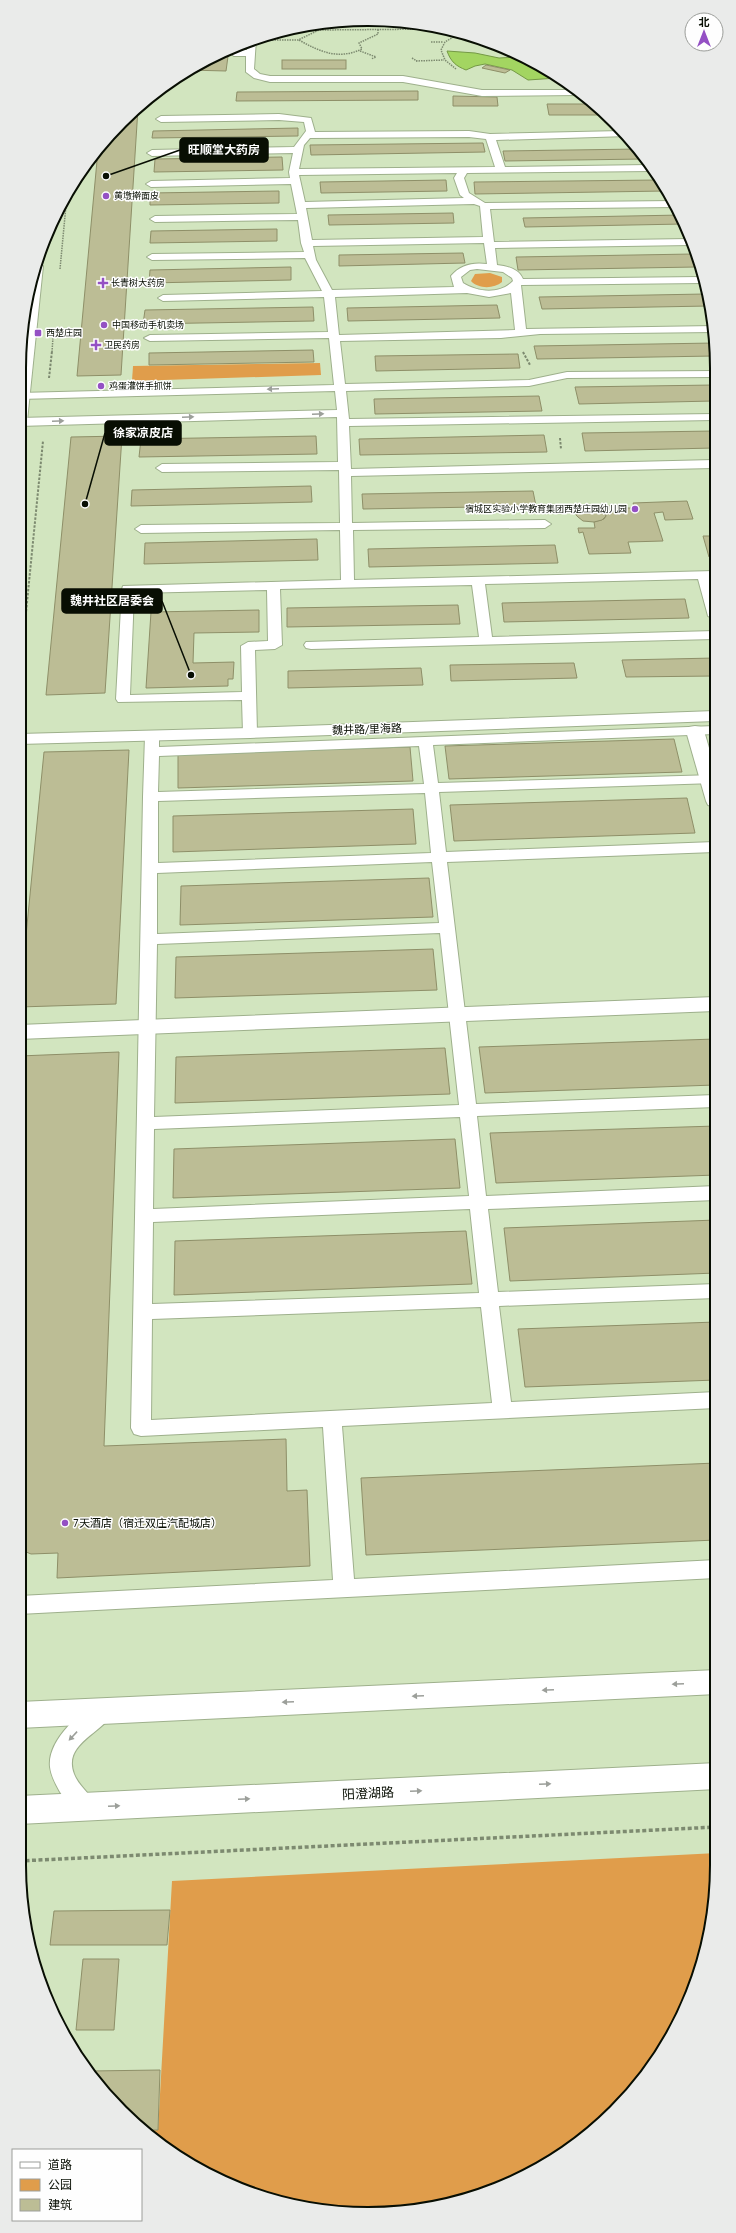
<svg xmlns="http://www.w3.org/2000/svg" width="736" height="2233" font-family="'PT Sans','Noto Sans SC',sans-serif">
	<style>
		.green { fill: #e09d4b }
		.water { fill: #a3d561; stroke: #749945 }
		.building { fill: #bcbd95; stroke: #8e8f68 }
		.lines { fill: none; stroke-linecap: round; stroke-linejoin: round }
		.service-casing { stroke: #9eb08c; stroke-width: 2 }
		.minor-casing { stroke: #9eb08c; stroke-width: 2 }
		.tertiary-casing { stroke: #9eb08c; stroke-width: 2 }
		.secondary-casing { stroke: #9eb08c; stroke-width: 2 }
		.path-far2 { stroke: #7d8a70; stroke-width: 1.5; stroke-dasharray: 1.5 1; stroke-linecap: butt }
		.path-far1 { stroke: #7d8a70; stroke-width: 2; stroke-dasharray: 2.5 1.5; stroke-linecap: butt }
		.path { stroke: #7d8a70; stroke-width: 3.5; stroke-dasharray: 4 2.5; stroke-linecap: butt }
		.service { fill: #fff; fill-rule: evenodd }
		.minor { fill: #fff; fill-rule: evenodd }
		.tertiary { fill: #fff; fill-rule: evenodd }
		.secondary { fill: #fff; fill-rule: evenodd }
		.oneway { fill: #9c9f9a }
		.poi-dot { fill: #9450c4; stroke: #fefefe; stroke-width: 1.5 }
		.labels { text-anchor: middle; stroke-width: 3; stroke-linejoin: round; paint-order: stroke }
		.far-poi-label { font-size: 9px; fill: #080e03; stroke: #fefefe; text-anchor: start }
		.street-label { font-size: 11px; fill: #080e03; stroke: #fefefe }
		.poi-label { font-size: 11px; fill: #080e03; stroke: #fefefe; text-anchor: start }
		.near-street-label { font-size: 13px; fill: #080e03; stroke: #fefefe }
		.rim { fill: none; stroke: #080e03; stroke-width: 2 }
		.leader { fill: none; stroke: #080e03; stroke-width: 1.5 }
		.callout-dot { fill: #080e03; stroke: #fefefe; stroke-width: 1.5 }
		.callout { fill: #080e03; stroke: #080e03; stroke-width: 1.5 }
		.callout-label { font-size: 12px; text-anchor: middle; font-weight: bold; fill: #fff }
	</style>
	<rect width="100%" height="100%" fill="#d2e5bf"/>
	<!-- green -->
	<g class="green">
		<path d="M490 273 502 277V282C494 289 478 289 471 281L475 274Z"/>
		<polygon points="320,363 321,375 132,381 133,366"/>
		<polygon points="717,1853 710,1933 691,1998 658,2059 580,2142 522,2178 459,2202 391,2213 323,2211 213,2178 155,2142 143,2131 158,2130 172,1881"/>
	</g>
	<!-- water -->
	<path class="water" d="M447 51 475 53 499 58 518 57 543 66 547 72 557 78 528 80 512 70 485 64 475 66 466 70C456 66 451 62 447 51Z"/>
	<!-- building -->
	<g class="building">
		<polygon points="368,19 424,25 310,25"/>
		<polygon points="229,49 226,71 188,70"/>
		<rect x="282" y="60" width="64" height="9"/>
		<polygon points="486,65 510,70 505,73 482,68"/>
		<polygon points="418,91 418,100 236,101 237,92"/>
		<polygon points="453,96 497,97 498,106 453,106"/>
		<polygon points="547,104 589,104 603,115 549,115"/>
		<polygon points="138,108 121,375 77,376 98,150 121,121"/>
		<polygon points="298,128 298,136 152,138 153,131"/>
		<polygon points="483,143 485,152 311,155 310,145"/>
		<polygon points="638,149 644,159 505,161 503,151"/>
		<polygon points="282,157 283,170 154,172 155,159"/>
		<polygon points="446,180 447,191 321,193 320,182"/>
		<polygon points="658,180 666,191 475,194 474,182"/>
		<polygon points="279,191 279,203 150,205 150,193"/>
		<polygon points="453,213 454,223 329,225 328,215"/>
		<polygon points="682,215 684,224 525,227 523,218"/>
		<polygon points="277,229 277,241 150,243 151,231"/>
		<polygon points="463,253 465,263 339,266 339,255"/>
		<polygon points="693,254 697,267 518,270 516,257"/>
		<polygon points="291,267 291,280 149,283 150,270"/>
		<polygon points="705,294 709,306 542,309 539,297"/>
		<polygon points="497,305 500,318 348,321 347,308"/>
		<polygon points="313,307 314,321 143,324 145,310"/>
		<polygon points="714,343 714,356 537,359 534,346"/>
		<polygon points="313,350 314,362 149,365 149,353"/>
		<polygon points="518,354 520,368 376,371 375,356"/>
		<polygon points="714,385 714,401 579,404 575,387"/>
		<polygon points="539,396 542,411 375,414 374,399"/>
		<polygon points="714,431 714,448 585,451 582,433"/>
		<polygon points="544,435 547,452 360,455 359,439"/>
		<polygon points="122,436 105,693 46,695 71,437"/>
		<polygon points="316,436 317,454 139,457 141,439"/>
		<polygon points="311,486 312,502 131,506 132,490"/>
		<polygon points="533,491 536,506 363,509 362,494"/>
		<polygon points="687,501 693,519 665,520 663,512 654,513 663,541 628,542 631,553 589,554 583,532 579,533 578,528 595,528 594,522 604,519 606,516 603,510 608,510 607,506 619,505 620,508 635,508 633,503"/>
		<polygon points="589,507 603,510 606,516 602,520 594,522 583,521 578,517 576,515 579,509"/>
		<polygon points="703,536 714,536 714,557 709,557"/>
		<polygon points="317,539 318,560 144,564 145,543"/>
		<polygon points="555,545 558,563 369,567 368,549"/>
		<polygon points="685,599 689,618 504,622 502,603"/>
		<polygon points="458,605 460,624 287,627 287,608"/>
		<polygon points="259,610 259,632 194,633 193,663 234,662 233,679 228,679 228,686 146,688 151,612"/>
		<polygon points="715,658 715,676 626,677 622,660"/>
		<polygon points="574,663 577,678 451,681 450,665"/>
		<polygon points="421,668 423,685 288,688 288,671"/>
		<polygon points="674,739 682,772 449,779 445,746"/>
		<polygon points="410,747 413,781 178,788 178,754"/>
		<polygon points="129,750 116,1004 19,1007 44,752"/>
		<polygon points="687,798 695,833 454,841 450,805"/>
		<polygon points="413,809 416,844 173,852 173,816"/>
		<polygon points="429,878 433,917 180,925 181,886"/>
		<polygon points="433,949 437,990 175,998 176,957"/>
		<polygon points="715,1039 715,1085 485,1093 479,1047"/>
		<polygon points="445,1048 450,1094 175,1103 176,1057"/>
		<polygon points="119,1052 104,1446 286,1439 287,1491 307,1490 310,1566 57,1578 58,1553 31,1554 19,1549 19,1056"/>
		<polygon points="716,1126 716,1175 496,1183 490,1133"/>
		<polygon points="455,1139 460,1188 173,1198 174,1149"/>
		<polygon points="716,1220 716,1273 510,1281 504,1228"/>
		<polygon points="466,1231 472,1284 174,1295 175,1241"/>
		<polygon points="716,1322 716,1380 525,1387 518,1329"/>
		<polygon points="716,1463 716,1540 366,1555 361,1478"/>
		<polygon points="170,1910 167,1945 50,1945 54,1911"/>
		<polygon points="83,1959 119,1959 114,2030 76,2030"/>
		<polygon points="160,2070 158,2130 143,2130 106,2095 90,2071"/>
	</g>
	<g class="lines">
		<!-- service casing -->
		<g class="service-casing">
			<g id="service">
				<polygon points="256,39 254,69 260,74 270,76 403,76 482,90 572,90 578,95 482,96 403,82 270,82 254,78 246,72 246,56 234,56 230,53 230,48 239,44 239,50 247,50 247,42"/>
				<path d="M279 114 311 118 315 132 469 131 490 134 622 131 628 136 496 140 505 167 649 165 652 171 467 173 464 178 469 193 485 203 673 201 676 207 490 209 494 242 689 239 691 245 495 248 497 265C507 266 519 269 523 279L700 277 702 283 521 285 526 329 714 326V332L540 334 501 338 340 341 345 384 529 380 567 372 714 371V377L567 378 529 386 346 391 349 419 714 414V420L349 426 351 469 714 460V468L351 476 352 523 545 520 551 524 545 528 353 530 354 580 714 571V579H711L715 591V620L708 616 698 579 485 584 492 637 715 631V639L311 649 306 648 304 645 306 642 479 637 472 585 280 589 282 645 275 649 255 650 257 733 255 736 250 737 243 733 242 700 118 702 116 699 122 589 123 586 341 580 340 530 141 533 135 529 141 525 340 523 339 470 162 472 156 468 162 464 338 462 337 417 19 426V418L337 410 335 391 19 399V393L334 385 329 338 150 341 144 338 150 335 328 332 324 297 163 301 158 298 163 295 322 291 305 258 152 260 147 257 152 254 304 252 301 243 298 220 155 222 150 219 155 216 297 214 291 184 151 187 146 184 151 181 290 178 289 172 293 153 152 156 147 153 152 150 294 147 306 131 304 122 279 120 161 122 156 119 161 116ZM469 137 486 139 495 167 299 169 304 145 310 138ZM457 173 454 178 460 195 464 198 305 202 299 175ZM474 204 480 206 483 237 312 240 306 208ZM484 243 487 264C473 262 460 265 451 276L454 287 332 290 316 260 313 246ZM477 269 503 272 512 278 513 281C499 295 478 292 463 283L461 277 470 270ZM467 293 489 297 511 293 515 330 339 335 335 297ZM267 590 268 641 248 642 241 646 242 692 130 695 134 593Z"/>
				<path d="M715 726V734L433 745 438 783 715 775V783L439 792 446 852 715 842V852L447 862 476 1104 715 1095 716 1107 477 1116 486 1196 716 1186V1200L488 1209 498 1292 716 1284V1298L499 1306 511 1402 716 1392V1408L342 1426 354 1579 716 1560V1578L19 1614V1596L333 1580 323 1427 141 1436 134 1434 131 1428 143 797 145 736 147 733H157L159 736V747ZM419 746 424 784 158 792 159 756ZM425 793 431 853 158 863V801ZM432 862 439 923 157 934V873ZM440 933 459 1105 154 1117 157 944ZM460 1117 469 1196 153 1209 154 1129ZM470 1209 479 1293 152 1304 153 1222ZM481 1307 492 1403 151 1420 152 1319Z"/>
				<path d="M103 1701 111 1704 114 1711C104 1733 62 1743 74 1774 79 1787 92 1795 97 1807L94 1814 86 1818C75 1813 67 1803 60 1792 56 1785 51 1776 50 1767 47 1741 81 1709 103 1701Z"/>
			</g>
		</g>
		<!-- minor casing -->
		<g class="minor-casing">
			<g id="minor">
				<polygon points="695,726 701,727 704,731 715,768 715,807 708,805 706,801 686,731 689,727"/>
				<polygon points="715,997 715,1011 19,1039 19,1025"/>
			</g>
		</g>
		<!-- tertiary casing -->
		<g class="tertiary-casing">
			<polygon id="tertiary" points="715,711 715,721 250,738 19,744 19,734 250,728"/>
		</g>
		<!-- secondary casing -->
		<g class="secondary-casing">
			<g id="secondary">
				<polygon points="37,262 43,266 27,421 24,424 19,426 19,368 26,300"/>
				<polygon points="717,1670 717,1694 19,1728 19,1702"/>
				<polygon points="717,1763 717,1789 19,1824 19,1796"/>
			</g>
		</g>
		<!-- path-far2 -->
		<g class="path-far2">
			<polyline points="272,40 298,40 319,30 446,29"/>
			<path d="M299 40C320 52 339 60 362 49L359 43 378 34V29"/>
			<polyline points="431,42 443,42"/>
			<polyline points="360,51 376,57 371,59"/>
			<polyline points="412,58 417,61"/>
			<polyline points="416,61 444,60"/>
			<polyline points="456,69 445,60 441,50 445,42 458,34"/>
			<polyline points="60,269 67,195"/>
			<polyline points="52,352 53,337"/>
		</g>
		<!-- path-far1 -->
		<g class="path-far1">
			<polyline points="523,352 530,365"/>
			<polyline points="49,378 52,351"/>
			<polyline points="560,438 561,449"/>
			<polyline points="19,683 43,441"/>
		</g>
		<!-- path -->
		<polyline class="path" points="19,1861 717,1827"/>
		<!-- service -->
		<use href="#service" class="service"/>
		<!-- minor -->
		<use href="#minor" class="minor"/>
		<!-- tertiary -->
		<use href="#tertiary" class="tertiary"/>
		<!-- secondary -->
		<use href="#secondary" class="secondary"/>
	</g>
	<!-- one-way arrows -->
	<defs><path id="oneway-solid" d="M-6-.8H1V-3.2L6.5 0L1 3.2V.8H-6Z"/></defs>
	<g class="oneway">
		<use href="#oneway-solid" transform="translate(273 389) rotate(178)"/>
		<use href="#oneway-solid" transform="translate(318 414) rotate(-2)"/>
		<use href="#oneway-solid" transform="translate(188 417) rotate(-2)"/>
		<use href="#oneway-solid" transform="translate(58 421) rotate(-2)"/>
		<use href="#oneway-solid" transform="translate(678 1684) rotate(177)"/>
		<use href="#oneway-solid" transform="translate(548 1690) rotate(177)"/>
		<use href="#oneway-solid" transform="translate(418 1696) rotate(177)"/>
		<use href="#oneway-solid" transform="translate(288 1702) rotate(177)"/>
		<use href="#oneway-solid" transform="translate(73 1736) rotate(133)"/>
		<use href="#oneway-solid" transform="translate(545 1784) rotate(-3)"/>
		<use href="#oneway-solid" transform="translate(416 1791) rotate(-3)"/>
		<use href="#oneway-solid" transform="translate(244 1799) rotate(-3)"/>
		<use href="#oneway-solid" transform="translate(114 1806) rotate(-3)"/>
	</g>
	<!-- markers -->
	<g class="poi-dot">
		<circle cx="106" cy="196" r="4"/>
		<path d="M101 277h4v4h4v4h-4v4h-4v-4h-4v-4h4z"/>
		<circle cx="104" cy="325" r="4"/>
		<rect x="34" y="329" width="8" height="8" rx="2"/>
		<path d="M94 339h4v4h4v4h-4v4h-4v-4h-4v-4h4z"/>
		<circle cx="101" cy="386" r="4"/>
		<circle cx="635" cy="509" r="4"/>
		<circle cx="65" cy="1523" r="4"/>
	</g>
	<g class="labels">
		<!-- far-poi labels -->
		<g class="far-poi-label">
			<text x="114" y="199">黄墩擀面皮</text>
			<text x="111" y="286">长青树大药房</text>
			<text x="112" y="328">中国移动手机卖场</text>
			<text x="46" y="336">西楚庄园</text>
			<text x="104" y="348">卫民药房</text>
			<text x="109" y="389">鸡蛋灌饼手抓饼</text>
			<text x="627" y="512" text-anchor="end">宿城区实验小学教育集团西楚庄园幼儿园</text>
		</g>
		<!-- street labels -->
		<g class="street-label">
			<text transform="translate(367 729) rotate(-2)" y="4">魏井路/里海路</text>
		</g>
		<!-- poi labels -->
		<g class="poi-label">
			<text x="73" y="1527">7天酒店（宿迁双庄汽配城店）</text>
		</g>
		<!-- near-street labels -->
		<g class="near-street-label">
			<text transform="translate(368 1793) rotate(-3)" y="5">阳澄湖路</text>
		</g>
	</g>
	<!-- crop -->
	<path d="M0 0H736V2233H0ZM368 26H368A342 342 0 0 1 710 368V1865A342 342 0 0 1 368 2207H368A342 342 0 0 1 26 1865V368A342 342 0 0 1 368 26Z" fill="#eaebea" fill-rule="evenodd"/>
	<path class="rim" d="M368 26H368A342 342 0 0 1 710 368V1865A342 342 0 0 1 368 2207H368A342 342 0 0 1 26 1865V368A342 342 0 0 1 368 26Z"/>
	<!-- callouts -->
	<path class="leader" d="M106 176L180 150M85 504L105 433M191 675L162 601"/>
	<g class="callout-dot">
		<circle cx="106" cy="176" r="4"/>
		<circle cx="85" cy="504" r="4"/>
		<circle cx="191" cy="675" r="4"/>
	</g>
	<g class="callout">
		<rect x="180" y="138" width="88" height="24" rx="4"/>
		<rect x="105" y="421" width="76" height="24" rx="4"/>
		<rect x="62" y="589" width="100" height="24" rx="4"/>
	</g>
	<g class="callout-label">
		<text x="224" y="154">旺顺堂大药房</text>
		<text x="143" y="437">徐家凉皮店</text>
		<text x="112" y="605">魏井社区居委会</text>
	</g>
	<!-- legend -->
	<rect x="12" y="2149" width="130" height="72" fill="#fefefe" stroke="#9c9e9a"/>
	<rect x="20" y="2162" width="20" height="6" fill="#ffffff" stroke="#9c9e9a"/>
	<text x="48" y="2169" font-size="12" fill="#080e03">道路</text>
	<rect x="20" y="2179" width="20" height="12" fill="#e09d4b" stroke="#9c9e9a"/>
	<text x="48" y="2189" font-size="12" fill="#080e03">公园</text>
	<rect x="20" y="2199" width="20" height="12" fill="#bcbd95" stroke="#9c9e9a"/>
	<text x="48" y="2209" font-size="12" fill="#080e03">建筑</text>
	<!-- north arrow -->
	<g transform="translate(704 32)"><circle r="19" fill="#fefefe" stroke="#9c9e9a"/>
	<path d="M0-3L7 15L0 10L-7 15Z" fill="#9450c4"/>
	<text y="-6" font-size="11" font-weight="bold" text-anchor="middle" fill="#080e03">北</text>
	</g>
</svg>
